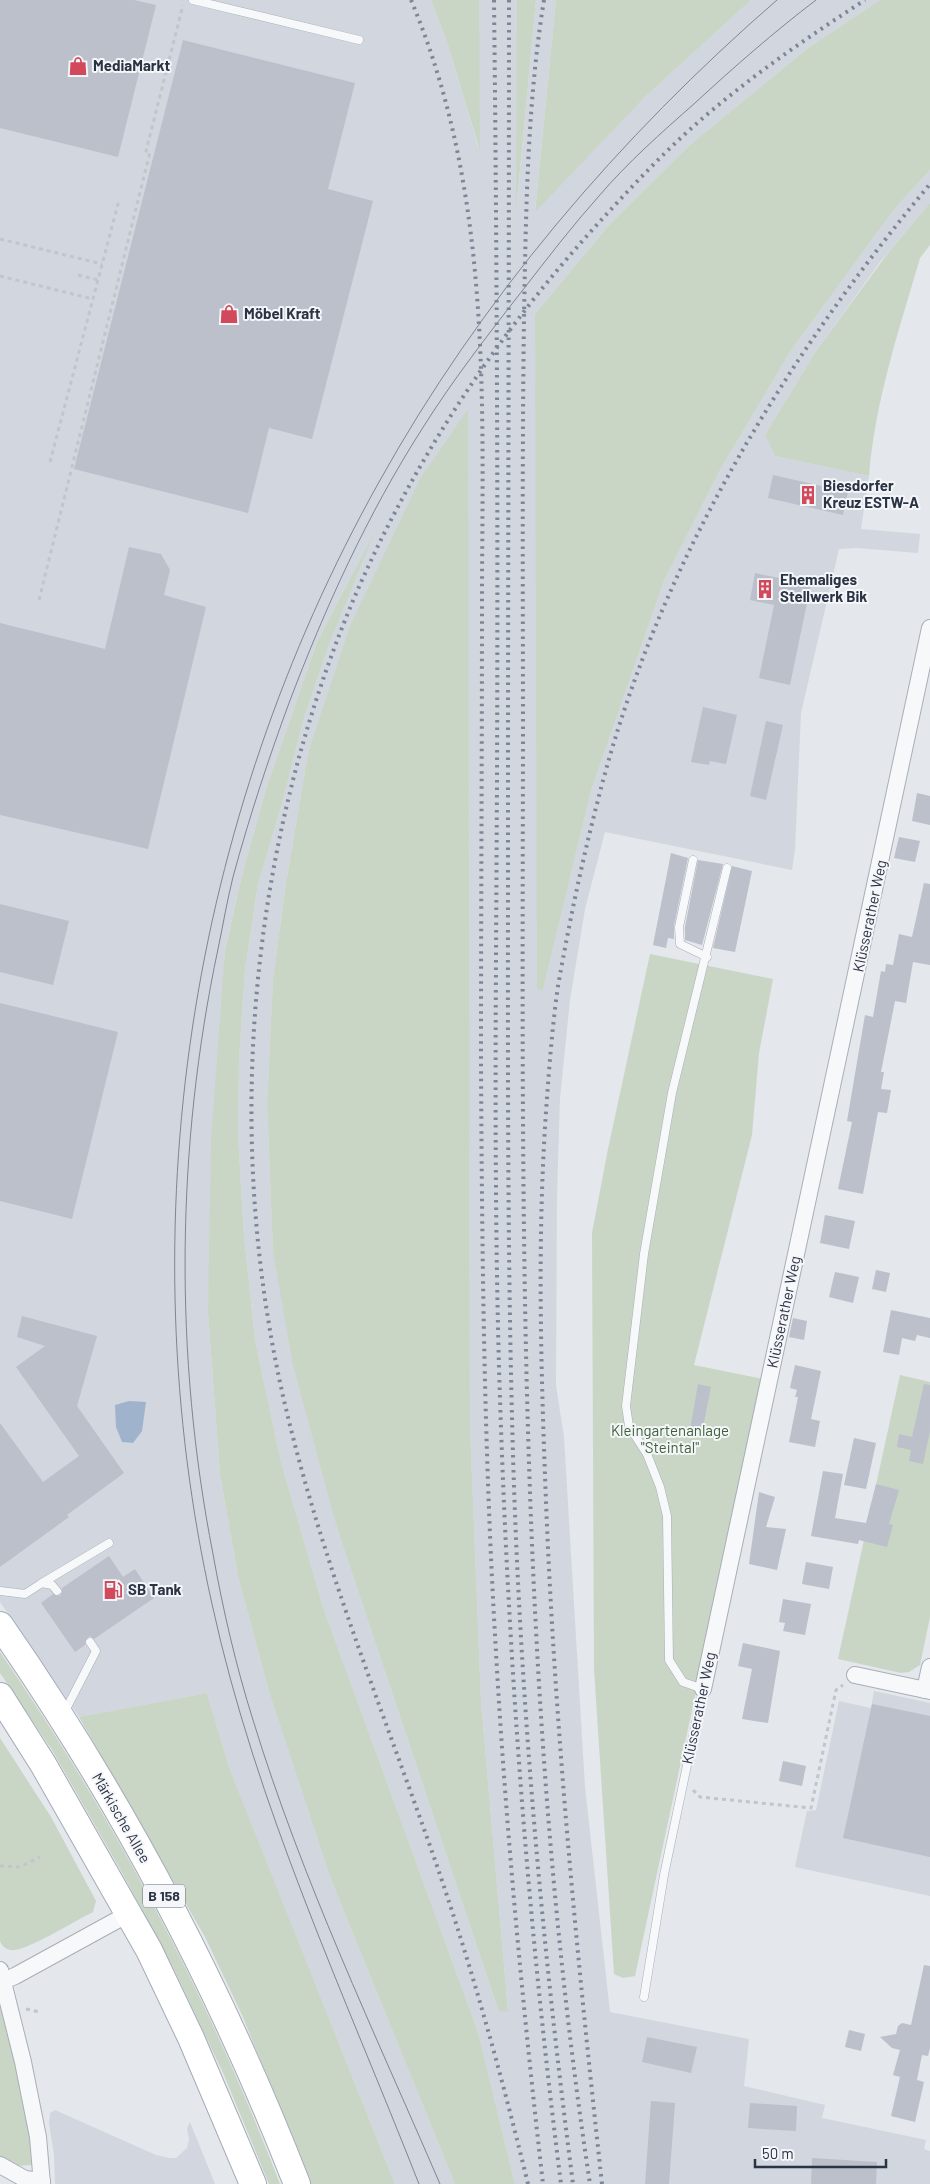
<svg xmlns="http://www.w3.org/2000/svg" width="930" height="2184" font-family="Barlow,sans-serif">
	<style>
		.built { fill: #d2d6de; fill-rule: evenodd }
		.green { fill: #c9d6c5 }
		.water { fill: #9fb4cc }
		.building { fill: #bbc0ca }
		.lines { fill: none; stroke-linecap: round; stroke-linejoin: round }
		.lane-casing { stroke: #a9aeb7; stroke-width: 9 }
		.street-casing { stroke: #a9aeb7; stroke-width: 18 }
		.primary-casing { stroke: #a3abb8; stroke-width: 28 }
		.path { stroke: #c2c5cb; stroke-width: 3; stroke-dasharray: 4 4; stroke-linecap: butt }
		.lane { stroke: #f7f8fa; stroke-width: 8 }
		.street { stroke: #f7f8fa; stroke-width: 16 }
		.primary { stroke: #fff; stroke-width: 26 }
		.tram { stroke: #7d8696; stroke-width: 1 }
		.rail { stroke: #7d8696; stroke-width: 4; stroke-dasharray: 2.5 5; stroke-linecap: butt }
		.labels { text-anchor: middle; stroke-width: 4; stroke-linejoin: round; paint-order: stroke }
		.shield { fill: #f4f6f9; stroke: #676e7b; stroke-width: 1 }
		.shield-label { font-size: 14px; font-weight: bold; fill: #2b3445 }
		.poi-label { font-size: 15px; font-weight: bold; fill: #2b3445; stroke: #f4f6f9; text-anchor: start }
		.street-label { font-size: 15px; fill: #2b3445; stroke: #f4f6f9 }
		.park-label { font-size: 15px; fill: #3f6138; stroke: #f4f6f9 }
	</style>
	<rect width="100%" height="100%" fill="#e4e7ec"/>
	<!-- built -->
	<g class="built">
		<path d="M0 0H431L447 42 479 149V0H517V203L536 0H556L535 211 646 96 751 0H880L808 48 691 144 609 225 535 314 543 990 591 791 664 581 720 470 790 352 895 208 930 170V203L880 262 816 351 765 435 775 456 869 476 861 529 920 534 918 553 857 548 839 549 801 713 795 850 792 870 605 832 585 909 570 1000 560 1098 557 1195 556 1385 564 1437 585 1787 610 2012 749 2039 744 2086 825 2105 822 2118 926 2140 924 2149 930 2151V2184H515L478 2032 323 1607 281 1462 255 1340 244 1235 238 1135 239 1061 245 970 258 884 282 804 304 718 329 645 372 537 317 642 266 789 242 875 225 949 208 1313 220 1474 238 1576 269 1692 330 1877 455 2184H395L229 1767 207 1693 79 1717 0 1602ZM467 410 470 1426 481 1701 508 2010 499 2012 337 1528 273 1252 267 1105 273 979 286 883 308 753Z"/>
		<polygon points="874,1691 930,1703 930,1896 795,1867 807,1811 816,1810 839,1701 871,1708"/>
		<polygon points="55,2110 156,2155 169,2158 176,2158 187,2148 189,2139 187,2128 190,2122 215,2184 55,2184 54,2155 49,2123 50,2113"/>
	</g>
	<!-- green -->
	<g class="green">
		<polygon points="431,0 479,0 480,151 447,42"/>
		<polygon points="517,0 536,0 516,212"/>
		<polygon points="556,0 751,0 646,96 535,212"/>
		<polygon points="880,0 930,0 930,170 895,208 790,352 720,470 664,581 591,791 543,990 537,989 535,314 609,225 691,144 808,48"/>
		<path d="M930 203V245L920 258C899 330 875 401 869 476L775 456 765 435 816 351 888 253Z"/>
		<polygon points="468,409 470,1426 481,1701 508,2011 499,2012 337,1528 293,1365 273,1252 267,1105 273,979 286,883 308,753 350,626 420,479"/>
		<polygon points="375,531 329,645 304,718 282,804 258,884 245,970 239,1061 238,1135 244,1235 255,1340 281,1462 323,1607 478,2032 515,2184 455,2184 330,1877 269,1692 238,1576 220,1474 208,1313 211,1140 225,950 242,875 266,789 317,642"/>
		<polygon points="650,954 773,979 759,1053 752,1135 694,1365 763,1379 635,1976 623,1978 614,1974 594,1669 592,1233 608,1149"/>
		<polygon points="900,1375 930,1382 930,1617 920,1665 909,1672 901,1673 838,1659"/>
		<path d="M0 1652C114 1818 208 1996 280 2184H269L224 2075 173 1967 120 1869 52 1750 0 1673Z"/>
		<polygon points="207,1693 229,1767 395,2184 310,2184 243,2017 205,1937 79,1717"/>
		<path d="M0 1738 51 1817 96 1901 93 1912C75 1921 33 1947 15 1950 8 1951 2 1947 0 1941Z"/>
		<polygon points="0,2002 21,2078 34,2162 32,2165 16,2166 0,2157"/>
	</g>
	<!-- water -->
	<polygon class="water" points="129,1401 146,1402 142,1431 133,1443 122,1442 116,1427 115,1405"/>
	<!-- building -->
	<g class="building">
		<polygon points="0,0 134,0 156,5 118,157 0,128"/>
		<polygon points="183,40 355,83 328,189 373,201 312,439 269,428 248,513 74,469"/>
		<polygon points="773,475 848,492 843,515 768,498"/>
		<polygon points="129,547 161,554 170,570 164,595 206,607 148,849 0,815 0,623 105,649"/>
		<polygon points="781,572 812,579 790,685 759,678 774,605 750,600 755,573 779,578"/>
		<polygon points="703,707 737,715 726,764 710,761 709,765 691,762"/>
		<polygon points="766,721 783,725 766,800 750,796"/>
		<polygon points="917,793 930,796 930,825 912,821"/>
		<polygon points="899,837 920,841 915,862 894,858"/>
		<polygon points="671,853 688,858 674,926 674,939 668,938 666,948 653,945"/>
		<polygon points="698,860 723,864 702,945 685,940 685,927"/>
		<polygon points="732,866 752,871 735,952 713,948"/>
		<polygon points="924,883 930,884 930,965 913,962 906,1003 895,1001 881,1072 884,1072 881,1089 891,1090 887,1113 878,1112 863,1194 838,1189 852,1122 847,1121 865,1015 873,1017 881,971 885,972 886,964 893,965 899,934 912,937"/>
		<polygon points="0,904 69,921 53,985 0,972"/>
		<polygon points="0,1003 118,1032 72,1219 0,1201"/>
		<polygon points="825,1215 855,1221 849,1249 820,1243"/>
		<polygon points="876,1270 890,1273 886,1292 872,1289"/>
		<polygon points="835,1272 859,1277 853,1303 829,1297"/>
		<polygon points="891,1310 930,1318 930,1338 917,1335 915,1341 902,1338 899,1355 883,1352"/>
		<polygon points="22,1316 97,1336 77,1406 124,1473 67,1515 69,1517 0,1567 0,1423 43,1482 79,1456 16,1367 45,1346 17,1337"/>
		<polygon points="793,1318 807,1321 804,1340 789,1337"/>
		<polygon points="795,1365 821,1371 811,1419 820,1421 815,1447 789,1442 798,1397 795,1397 797,1390 790,1388"/>
		<polygon points="698,1384 711,1387 702,1432 690,1430"/>
		<polygon points="924,1384 930,1385 930,1431 923,1464 909,1461 911,1450 897,1447 899,1434 912,1437"/>
		<polygon points="854,1438 876,1443 866,1489 844,1485"/>
		<polygon points="823,1471 843,1474 835,1518 866,1523 876,1484 899,1490 889,1524 893,1525 887,1547 859,1540 858,1544 811,1536"/>
		<polygon points="759,1492 775,1497 766,1527 786,1529 777,1570 749,1564"/>
		<polygon points="109,1556 123,1577 135,1569 154,1598 94,1639 90,1636 87,1638 85,1645 75,1652 41,1603 53,1594 60,1596 62,1592 62,1588"/>
		<polygon points="806,1562 833,1567 829,1589 802,1584"/>
		<polygon points="783,1599 811,1604 805,1635 783,1631 785,1623 779,1622"/>
		<polygon points="743,1643 780,1651 768,1723 742,1719 752,1669 738,1666"/>
		<polygon points="872,1704 930,1716 930,1857 843,1838"/>
		<polygon points="783,1761 806,1766 802,1786 779,1781"/>
		<polygon points="924,1965 930,1966 930,2048 928,2056 922,2055 917,2080 924,2082 915,2122 891,2116 900,2077 893,2075 900,2050 892,2048 880,2037 896,2034 898,2026 902,2023 911,2025"/>
		<polygon points="849,2030 865,2034 861,2051 845,2047"/>
		<polygon points="647,2037 697,2047 691,2073 642,2062"/>
		<polygon points="651,2101 675,2103 669,2184 645,2184"/>
		<polygon points="750,2103 797,2106 796,2131 748,2128"/>
		<polygon points="812,2158 877,2162 876,2184 811,2184"/>
	</g>
	<g class="lines">
		<!-- lane casing -->
		<g class="lane-casing">
			<g id="lane">
				<polyline points="193,0 359,40"/>
				<polyline points="693,860 679,927 680,944 707,957"/>
				<polyline points="42,1583 109,1543"/>
				<polyline points="0,1591 25,1594 42,1583 52,1585 57,1591"/>
				<polyline points="64,1713 96,1651 90,1642"/>
				<polyline points="644,1997 664,1875 703,1689 683,1682 669,1660 667,1516 660,1487 647,1454 629,1426 626,1406 644,1254 672,1093 727,868"/>
			</g>
		</g>
		<!-- street casing -->
		<g class="street-casing">
			<g id="street">
				<polyline points="855,1675 930,1691"/>
				<polyline points="703,1689 930,628"/>
				<polyline points="925,1690 930,1667"/>
				<polyline points="0,1970 23,2062 38,2137 42,2184"/>
				<polyline points="3,1981 15,1976 130,1913"/>
				<polyline points="0,2165 25,2179 42,2181"/>
			</g>
		</g>
		<!-- primary casing -->
		<g class="primary-casing">
			<g id="primary">
				<path d="M0 1625C121 1799 220 1987 297 2184"/>
				<polyline points="0,1696 43,1764 149,1950 191,2038 253,2184"/>
			</g>
		</g>
		<!-- path -->
		<g class="path">
			<polyline points="0,239 102,264"/>
			<polyline points="78,275 98,280"/>
			<polyline points="0,276 93,299"/>
			<polyline points="50,462 119,200"/>
			<polyline points="39,600 150,152 146,151 183,5"/>
			<polyline points="693,1790 700,1797 811,1808 836,1690 843,1685"/>
			<polyline points="0,1866 20,1867 40,1857"/>
			<polyline points="26,2009 40,2012"/>
		</g>
		<!-- lane -->
		<use href="#lane" class="lane"/>
		<!-- street -->
		<use href="#street" class="street"/>
		<!-- primary -->
		<use href="#primary" class="primary"/>
		<!-- tram -->
		<g class="tram">
			<path d="M419 2184C344 1993 256 1806 212 1604 127 1224 189 822 379 482 480 300 619 137 777 0"/>
			<path d="M440 2184C374 2031 302 1880 253 1720 236 1666 223 1610 213 1554 174 1355 176 1147 218 949 223 925 227 901 233 877 249 818 268 760 289 703 325 608 367 515 422 429 452 381 487 336 522 291 547 259 572 226 599 196 628 162 661 133 695 103 734 67 774 32 816 0"/>
		</g>
		<!-- rail -->
		<g class="rail">
			<path d="M411 0C490 188 483 388 482 587 482 745 481 903 481 1061 482 1252 484 1444 495 1635 505 1818 522 2001 543 2184"/>
			<path d="M494 0C497 260 498 520 497 780 496 996 493 1213 501 1428 510 1681 529 1933 561 2184"/>
			<path d="M509 0C509 275 508 549 508 824 508 1022 507 1220 512 1417 518 1674 540 1930 573 2184"/>
			<path d="M544 0C527 105 526 212 524 318 522 461 523 604 523 747 522 1226 518 1709 590 2184"/>
			<path d="M528 2184C502 2077 473 1971 437 1866 385 1716 324 1568 287 1413 222 1144 247 851 355 596 413 462 496 336 594 228 632 186 672 143 716 107 763 68 814 33 865 0"/>
			<path d="M602 2184C577 1957 555 1730 546 1502 541 1372 537 1242 546 1112 549 1070 552 1028 558 986 569 924 582 861 598 800 655 572 780 364 930 184"/>
		</g>
	</g>
	<!-- icons -->
	<defs>
		<g id="shop-bare" transform="scale(1.5)"><path d="M-5-2.5h2.3a2.7 3.5 0 0 1 5.4 0H5L5.5 6h-11ZM-1.5-2.5h3a1.5 2.3 0 0 0-3 0Z" fill="#d1495b" stroke="#f4f6f9" stroke-width="2.5" paint-order="stroke"/></g>
		<g id="building-bare" transform="scale(1.5)"><path d="M-4-6H4V6H1V3H-1V6H-4ZM-2.5-4.3h1.7v1.8h-1.7ZM.8-4.3h1.7v1.8H.8ZM-2.5-1h1.7V.8h-1.7ZM.8-1h1.7V.8H.8Z" fill="#d1495b" stroke="#f4f6f9" stroke-width="2.5" paint-order="stroke"/></g>
		<g id="fuel-bare" transform="scale(1.5)"><path d="M-5.5-6h7V0h2V4h1.3V-2.5L3-4.5l.8-.8L6-3V5H2.5V1h-1V6h-7ZM-4.2-4.7v3.2H.2V-4.7Z" fill="#d1495b" stroke="#f4f6f9" stroke-width="2.5" paint-order="stroke"/></g>
	</defs>
	<g fill-rule="evenodd">
		<use href="#shop-bare" x="78" y="66"/>
		<use href="#shop-bare" x="229" y="314"/>
		<use href="#building-bare" x="808" y="495"/>
		<use href="#building-bare" x="765" y="589"/>
		<use href="#fuel-bare" x="113" y="1590"/>
	</g>
	<g class="labels">
		<!-- shield labels -->
		<rect class="shield" x="143" y="1884.5" width="42" height="23" rx="4"/>
		<g class="shield-label">
			<text x="164" y="1901">B 158</text>
		</g>
		<!-- poi labels -->
		<g class="poi-label">
			<text x="93" y="71">MediaMarkt</text>
			<text x="244" y="319">Möbel Kraft</text>
			<text x="823" y="491">Biesdorfer<tspan x="823" dy="17">Kreuz ESTW-A</tspan></text>
			<text x="780" y="585">Ehemaliges<tspan x="780" dy="17">Stellwerk Bik</tspan></text>
			<text x="128" y="1595">SB Tank</text>
		</g>
		<!-- street labels -->
		<g class="street-label">
			<text transform="translate(870 916) rotate(-78)" y="5">Klüsserather Weg</text>
			<text transform="translate(784 1312) rotate(-78)" y="5">Klüsserather Weg</text>
			<text transform="translate(699 1708) rotate(-78)" y="5">Klüsserather Weg</text>
			<text transform="translate(121 1818) rotate(60)" y="5">Märkische Allee</text>
		</g>
		<!-- park labels -->
		<g class="park-label">
			<text x="670" y="1436">Kleingartenanlage<tspan x="670" dy="17">"Steintal"</tspan></text>
		</g>
	</g>
	<!-- scale -->
	<path d="M755 2159v8h131v-8" fill="none" stroke="#2b3445" stroke-width="2.5"/>
	<text x="762" y="2159" font-size="15" fill="#2b3445" stroke="#f4f6f9" stroke-width="4" paint-order="stroke">50 m</text>
</svg>
